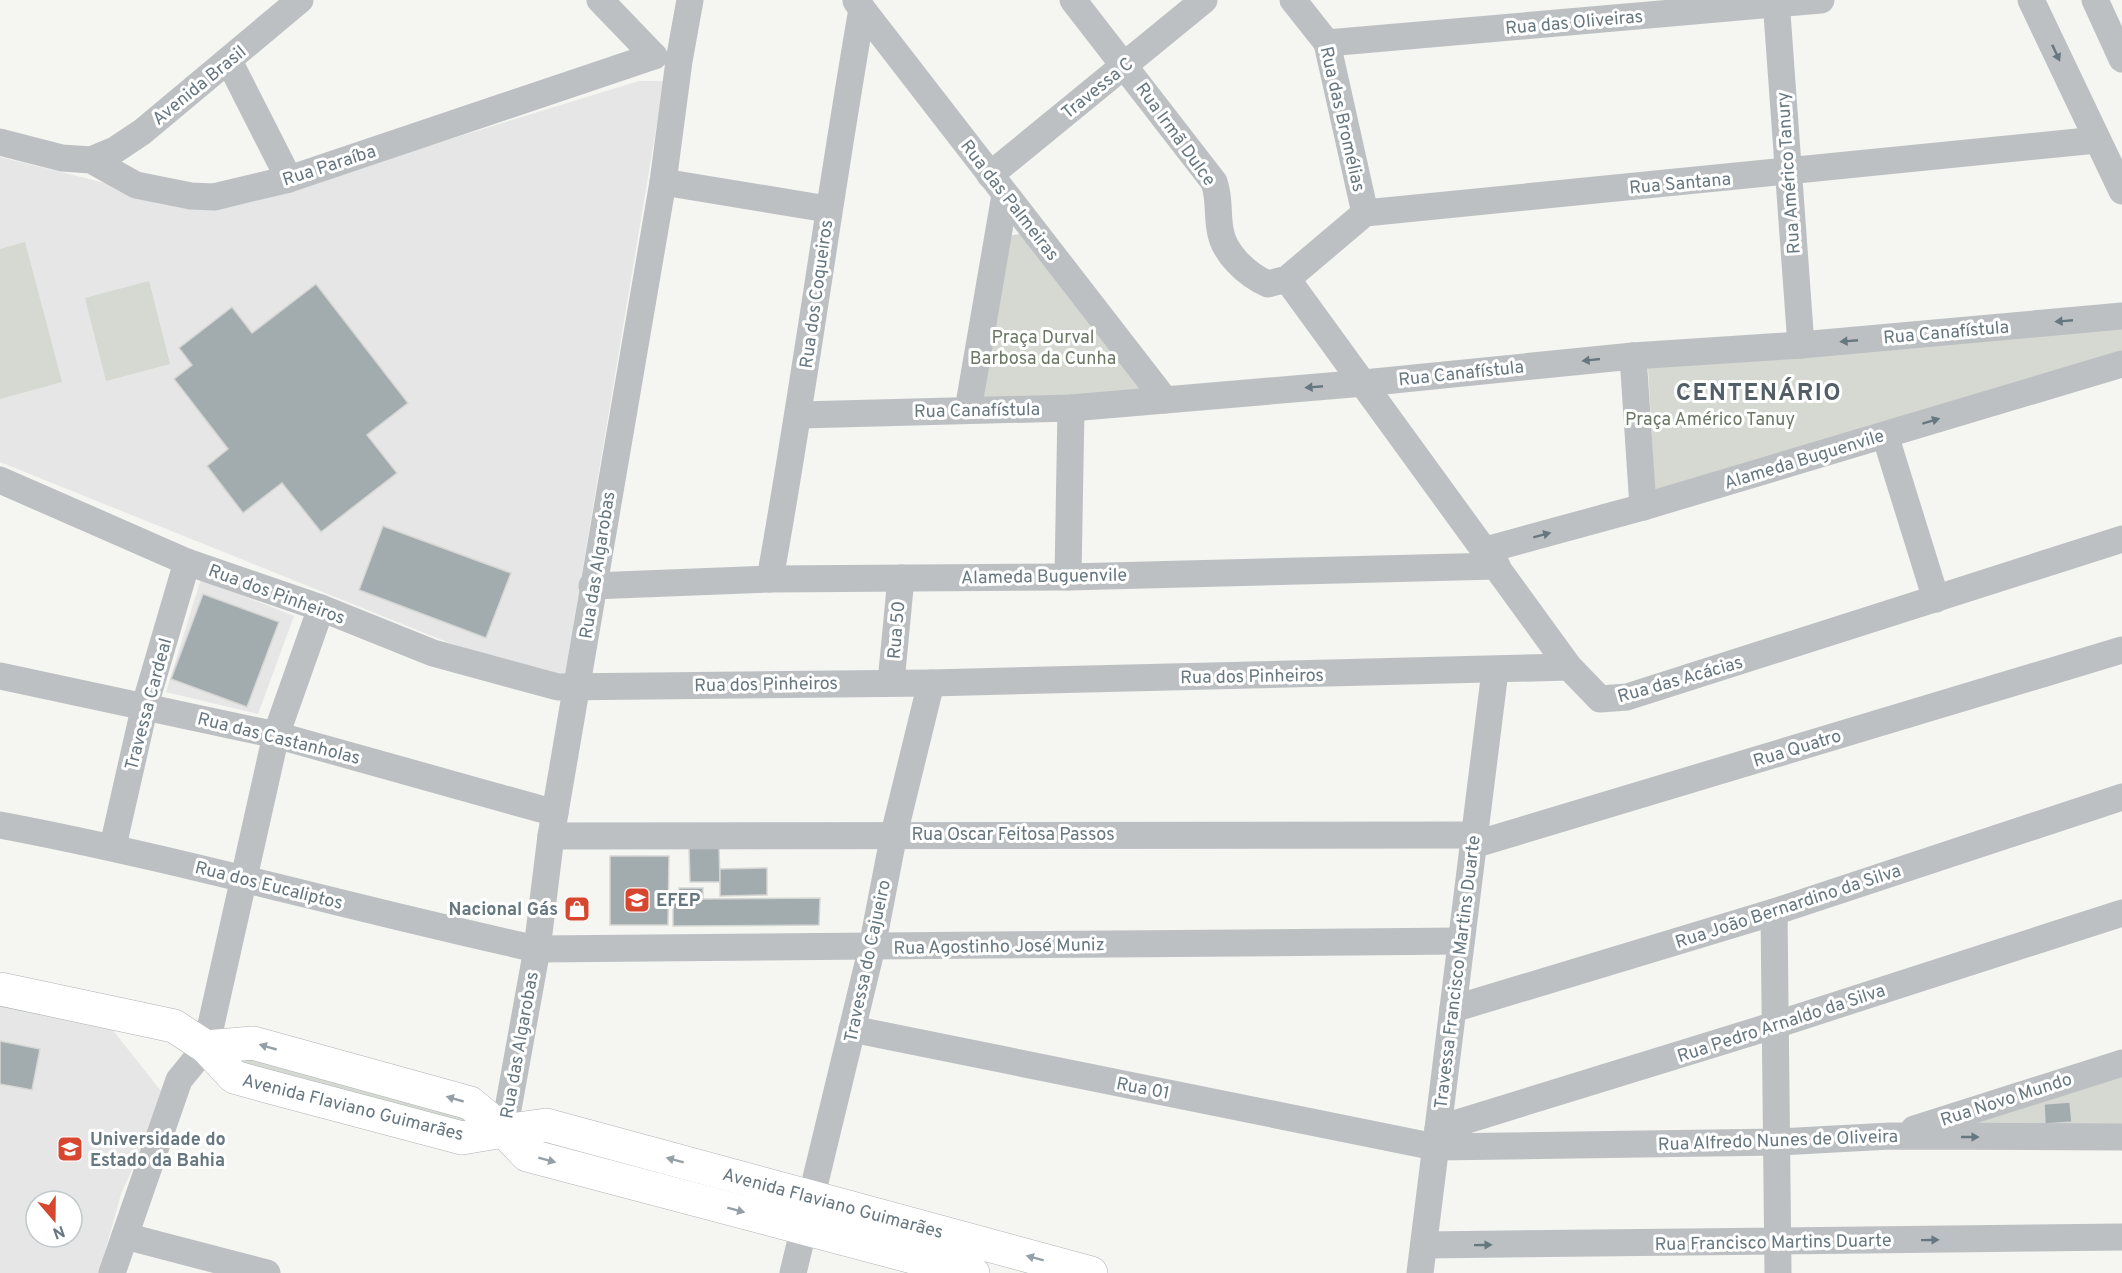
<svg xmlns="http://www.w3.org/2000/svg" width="2122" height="1273" font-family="Overpass,sans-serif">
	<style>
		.built { fill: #e5e6e5; fill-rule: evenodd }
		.green { fill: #d5d9d1 }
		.building { fill: #a2acaf; stroke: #d6d6d4; stroke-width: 1.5 }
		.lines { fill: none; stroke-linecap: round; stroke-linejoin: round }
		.major-casing { stroke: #adb3b6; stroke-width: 34 }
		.minor { stroke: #bcc0c3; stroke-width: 27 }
		.major { stroke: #fff; stroke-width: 33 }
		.oneway { fill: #667780 }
		.oneway2 { fill: #94a0a6 }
		.labels { text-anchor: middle; stroke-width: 6; stroke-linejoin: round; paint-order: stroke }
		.street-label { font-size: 18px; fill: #667780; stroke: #fff }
		.park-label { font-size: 18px; fill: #6a7864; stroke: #fff }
		.poi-label { font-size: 18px; font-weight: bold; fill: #667780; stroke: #fff; text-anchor: start }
		.district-label { font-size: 24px; font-weight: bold; letter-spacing: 1.5px; fill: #535f66; stroke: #fff }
	</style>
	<rect width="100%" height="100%" fill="#f5f5f1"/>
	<!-- built -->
	<g class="built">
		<polygon points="639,81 664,81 565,675 457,646 0,462 0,157 198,206 418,149"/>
		<polygon points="201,579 294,616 258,714 166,692"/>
		<path d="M0 1004 111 1028 165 1096 121 1194 99 1273H0ZM36 1201H72V1237H36Z"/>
	</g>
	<!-- green -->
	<g class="green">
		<polygon points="1020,234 1141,386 1138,394 983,401 1007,236"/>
		<polygon points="25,242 62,382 0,399 0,249"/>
		<polygon points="149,281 170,364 106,381 85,298"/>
		<polygon points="2122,329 2122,352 1655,495 1648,367"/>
		<polygon points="235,1054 474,1111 468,1133 238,1072"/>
		<polygon points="2122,1072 2122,1125 1958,1126"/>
	</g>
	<!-- building -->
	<g class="building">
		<polygon points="316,284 408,403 367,435 397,473 321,532 282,483 243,513 207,466 228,449 174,379 192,365 179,348 232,307 252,333"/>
		<polygon points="383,526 511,573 486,638 359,590"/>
		<polygon points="203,594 279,622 247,707 171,679"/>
		<polygon points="719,846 720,882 690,882 689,847"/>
		<polygon points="610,856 669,856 668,925 610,925"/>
		<polygon points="767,868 767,895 720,896 720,869"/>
		<polygon points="679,888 703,888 703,899 820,898 819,925 673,926 673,903 679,903"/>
		<polygon points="0,1041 40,1049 32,1090 0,1084"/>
		<polygon points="2070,1102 2072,1122 2045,1124 2044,1104"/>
	</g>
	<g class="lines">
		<!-- major casing -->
		<g class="major-casing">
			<g id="major">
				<polyline points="0,989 174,1026 206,1047 234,1077 270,1087 462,1138 504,1131 527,1155 973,1273"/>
				<polyline points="206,1047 253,1043 470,1103 504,1131 546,1125 1091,1273"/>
			</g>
		</g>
		<!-- minor -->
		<g class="minor">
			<polyline points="600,0 654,56"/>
			<path d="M1073 0 1214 182C1220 199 1217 212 1220 229 1223 253 1247 275 1268 284L1287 279 1365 213 2097 140"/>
			<polyline points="1293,0 1327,43 1365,213"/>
			<polyline points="1776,0 1801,345"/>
			<polyline points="2031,0 2122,191"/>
			<polyline points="2095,0 2122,59"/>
			<polyline points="856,1 1165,400"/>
			<polyline points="1327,43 1821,0"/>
			<polyline points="229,61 289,179"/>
			<polyline points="0,142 62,158 91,160 136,185 191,196 214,197 289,179 654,56"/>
			<polyline points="91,160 115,150 142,132 300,0"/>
			<polyline points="990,175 1204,0"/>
			<polyline points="663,182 827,209"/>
			<polyline points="1287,279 1569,667 1600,699 1627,697 2122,539"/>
			<polyline points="1633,356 1643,507"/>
			<polyline points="968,410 1005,195"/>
			<polyline points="800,415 1071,408 1364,383 1633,356 1801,345 2122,316"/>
			<polyline points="1885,435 1936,599"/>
			<polyline points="0,480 187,562 321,608 433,653 558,687 931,683 1569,667"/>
			<polyline points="1486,550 1643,507 2122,364"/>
			<polyline points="1068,577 1071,408"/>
			<path d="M770 579C804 390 829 199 862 9"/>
			<polyline points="592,586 770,579 1068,577 1497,566"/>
			<polyline points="0,676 276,735 555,813"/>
			<polyline points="891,682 901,578"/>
			<path d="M0 825C181 859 357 910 537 949L1461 941"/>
			<polyline points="551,836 1474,835"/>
			<polyline points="1473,845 2122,650"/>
			<polyline points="113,846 145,705 187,562"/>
			<polyline points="1774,912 1778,1273"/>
			<polyline points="1453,1009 1774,912 2122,797"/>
			<polyline points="852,1029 1435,1147 1779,1142 1890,1136 2122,1137"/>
			<polyline points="1438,1129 1775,1025 2122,913"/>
			<polyline points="1914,1129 2122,1063"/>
			<polyline points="504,1131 537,949 551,836 663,182 679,61 690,0"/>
			<polyline points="125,1236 267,1273"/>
			<polyline points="1424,1245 2122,1237"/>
			<polyline points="112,1273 179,1080 206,1047 276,735 321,608"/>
			<polyline points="793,1273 872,947 894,834 931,683"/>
			<polyline points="1420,1273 1495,671"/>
		</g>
		<!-- major -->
		<use href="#major" class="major"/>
	</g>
	<!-- one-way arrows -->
	<defs><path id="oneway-solid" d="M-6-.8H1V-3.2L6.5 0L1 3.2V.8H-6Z" transform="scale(1.5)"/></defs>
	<g class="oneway">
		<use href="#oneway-solid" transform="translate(2056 53) rotate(65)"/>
		<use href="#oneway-solid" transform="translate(2064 321) rotate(175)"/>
		<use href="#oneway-solid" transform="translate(1849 341) rotate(175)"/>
		<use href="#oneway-solid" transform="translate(1591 360) rotate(174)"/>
		<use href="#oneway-solid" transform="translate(1314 387) rotate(175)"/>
		<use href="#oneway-solid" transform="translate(1931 421) rotate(-17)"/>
		<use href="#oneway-solid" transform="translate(1542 535) rotate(-15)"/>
		<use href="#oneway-solid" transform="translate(1970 1137)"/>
		<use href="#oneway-solid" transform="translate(1930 1240) rotate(-1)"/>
		<use href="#oneway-solid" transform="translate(1483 1245) rotate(-1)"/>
	</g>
	<g class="oneway2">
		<use href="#oneway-solid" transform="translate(268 1047) rotate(-164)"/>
		<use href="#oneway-solid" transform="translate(455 1099) rotate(-164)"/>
		<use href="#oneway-solid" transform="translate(547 1160) rotate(15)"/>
		<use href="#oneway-solid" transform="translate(675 1160) rotate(-165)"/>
		<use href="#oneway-solid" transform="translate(736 1210) rotate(15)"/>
		<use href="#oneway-solid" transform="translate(1035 1258) rotate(-165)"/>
	</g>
	<!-- icons -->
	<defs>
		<g id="school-square" transform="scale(1.35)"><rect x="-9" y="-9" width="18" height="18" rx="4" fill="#d7462f" stroke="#fff"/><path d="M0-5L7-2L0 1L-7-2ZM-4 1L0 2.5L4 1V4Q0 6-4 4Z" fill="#fff"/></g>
		<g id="shop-square" transform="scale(1.35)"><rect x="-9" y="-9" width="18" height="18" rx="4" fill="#d7462f" stroke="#fff"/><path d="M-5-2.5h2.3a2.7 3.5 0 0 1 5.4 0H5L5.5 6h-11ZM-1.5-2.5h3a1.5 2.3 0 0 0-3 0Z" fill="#fff"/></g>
		<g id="university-square" transform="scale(1.35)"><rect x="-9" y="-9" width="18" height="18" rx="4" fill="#d7462f" stroke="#fff"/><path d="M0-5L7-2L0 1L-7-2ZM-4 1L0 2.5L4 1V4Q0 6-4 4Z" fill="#fff"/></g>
	</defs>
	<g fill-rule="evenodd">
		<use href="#school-square" x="637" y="900"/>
		<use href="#shop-square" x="577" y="909"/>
		<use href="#university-square" x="70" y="1149"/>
	</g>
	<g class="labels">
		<!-- street labels -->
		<g class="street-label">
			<text transform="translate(1574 22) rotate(-5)" y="6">Rua das Oliveiras</text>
			<text transform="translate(199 85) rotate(-39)" y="6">Avenida Brasil</text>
			<text transform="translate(1097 88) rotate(-39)" y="6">Travessa C</text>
			<text transform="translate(1343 119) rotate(77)" y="6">Rua das Bromélias</text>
			<text transform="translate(1176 134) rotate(54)" y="6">Rua Irmã Dulce</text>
			<text transform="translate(329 165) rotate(-18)" y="6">Rua Paraíba</text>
			<text transform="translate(1788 173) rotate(-94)" y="6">Rua Américo Tanury</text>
			<text transform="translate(1680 183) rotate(-5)" y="6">Rua Santana</text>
			<text transform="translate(1010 200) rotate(52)" y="6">Rua das Palmeiras</text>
			<text transform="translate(816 294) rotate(-82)" y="6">Rua dos Coqueiros</text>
			<text transform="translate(1946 332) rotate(-5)" y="6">Rua Canafístula</text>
			<text transform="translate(1461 373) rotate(-6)" y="6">Rua Canafístula</text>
			<text transform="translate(977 410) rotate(-1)" y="6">Rua Canafístula</text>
			<text transform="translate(1804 459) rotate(-17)" y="6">Alameda Buguenvile</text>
			<text transform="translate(597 565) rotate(-81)" y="6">Rua das Algarobas</text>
			<text transform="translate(1044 576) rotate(-1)" y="6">Alameda Buguenvile</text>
			<text transform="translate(277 594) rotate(20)" y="6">Rua dos Pinheiros</text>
			<text transform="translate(896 630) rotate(-85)" y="6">Rua 50</text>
			<text transform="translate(1252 676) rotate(-1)" y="6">Rua dos Pinheiros</text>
			<text transform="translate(1680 679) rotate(-16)" y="6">Rua das Acácias</text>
			<text transform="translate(766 684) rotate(-1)" y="6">Rua dos Pinheiros</text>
			<text transform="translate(148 704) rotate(-75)" y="6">Travessa Cardeal</text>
			<text transform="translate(279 738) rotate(14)" y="6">Rua das Castanholas</text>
			<text transform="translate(1797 748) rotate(-17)" y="6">Rua Quatro</text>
			<text x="1013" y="840">Rua Oscar Feitosa Passos</text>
			<text transform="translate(269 885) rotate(14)" y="6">Rua dos Eucaliptos</text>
			<text transform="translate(1788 906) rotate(-18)" y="6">Rua João Bernardino da Silva</text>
			<text transform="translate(999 946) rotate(-1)" y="6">Rua Agostinho José Muniz</text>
			<text transform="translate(867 961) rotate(-78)" y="6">Travessa do Cajueiro</text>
			<text transform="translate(1457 972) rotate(-83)" y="6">Travessa Francisco Martins Duarte</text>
			<text transform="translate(1781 1023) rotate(-18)" y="6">Rua Pedro Arnaldo da Silva</text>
			<text transform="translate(519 1045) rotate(-80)" y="6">Rua das Algarobas</text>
			<text transform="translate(1143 1088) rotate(11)" y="6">Rua 01</text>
			<text transform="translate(2006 1099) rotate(-18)" y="6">Rua Novo Mundo</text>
			<text transform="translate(353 1107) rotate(14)" y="6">Avenida Flaviano Guimarães</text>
			<text transform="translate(1778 1140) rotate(-2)" y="6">Rua Alfredo Nunes de Oliveira</text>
			<text transform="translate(833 1203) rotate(15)" y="6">Avenida Flaviano Guimarães</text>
			<text transform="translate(1773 1242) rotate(-1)" y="6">Rua Francisco Martins Duarte</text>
		</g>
		<!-- park labels -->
		<g class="park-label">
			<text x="1043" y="343">Praça Durval<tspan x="1043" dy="21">Barbosa da Cunha</tspan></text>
			<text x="1710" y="425">Praça Américo Tanuy</text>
		</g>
		<!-- poi labels -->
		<g class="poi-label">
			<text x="656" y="906">EFEP</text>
			<text x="558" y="915" text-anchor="end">Nacional Gás</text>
			<text x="90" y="1145">Universidade do<tspan x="90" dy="21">Estado da Bahia</tspan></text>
		</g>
		<!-- district labels -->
		<g class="district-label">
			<text x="1759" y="400">CENTENÁRIO</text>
		</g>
	</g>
	<!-- north arrow -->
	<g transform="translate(54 1219) rotate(160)"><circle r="28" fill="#ffffff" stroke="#c2c9cc" stroke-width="1.5"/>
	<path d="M0-4.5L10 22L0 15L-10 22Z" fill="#d7462f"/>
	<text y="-9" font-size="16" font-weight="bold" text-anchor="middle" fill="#667780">N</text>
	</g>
</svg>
